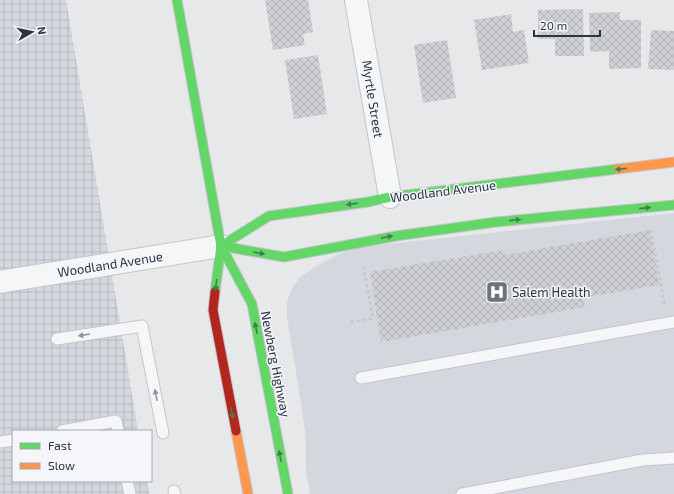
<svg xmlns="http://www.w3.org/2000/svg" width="674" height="494" font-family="'Exo 2',sans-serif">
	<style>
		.built { fill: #d4d7dd }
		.industrial { fill: url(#industrial-grid) }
		.building { fill: url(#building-cross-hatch) }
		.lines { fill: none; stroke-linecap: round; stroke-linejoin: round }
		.lane-casing { stroke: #c4c6c8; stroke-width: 13 }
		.street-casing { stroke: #c4c6c8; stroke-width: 24 }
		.fast-casing { stroke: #c4c6c8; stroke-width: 11 }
		.slow-casing { stroke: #c4c6c8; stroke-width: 11 }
		.jam-casing { stroke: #c4c6c8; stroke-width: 11 }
		.path { stroke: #c5c6ca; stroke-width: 2.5; stroke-dasharray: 3 3; stroke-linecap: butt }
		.lane { stroke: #f5f6f7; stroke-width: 11 }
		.street { stroke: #f5f6f7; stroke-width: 22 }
		.fast { stroke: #63d668; stroke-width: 9 }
		.slow { stroke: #ff974d; stroke-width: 9 }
		.jam { stroke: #b3261e; stroke-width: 9 }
		.oneway { fill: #447d55 }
		.oneway2 { fill: #90959e }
		.labels { text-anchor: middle; stroke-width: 3; stroke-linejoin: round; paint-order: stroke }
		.street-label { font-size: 13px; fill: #2b3445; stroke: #f4f6f9 }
		.poi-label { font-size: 13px; fill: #2b3445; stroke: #f4f6f9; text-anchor: start }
	</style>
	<defs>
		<pattern id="industrial-grid" width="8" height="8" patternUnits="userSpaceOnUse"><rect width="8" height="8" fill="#d4d7dd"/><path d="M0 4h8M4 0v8" fill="none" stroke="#b6b9bf"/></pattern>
		<pattern id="building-cross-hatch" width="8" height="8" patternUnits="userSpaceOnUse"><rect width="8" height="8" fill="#ced0d3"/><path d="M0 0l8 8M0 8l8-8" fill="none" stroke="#b1b3b6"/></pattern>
	</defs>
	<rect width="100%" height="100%" fill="#e6e8ea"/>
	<!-- built -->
	<polygon class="built" points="674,213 674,494 310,494 306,470 306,440 302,410 287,317 287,301 292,288 300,277 316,266 351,248"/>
	<!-- industrial -->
	<polygon class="industrial" points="0,0 66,0 138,431 13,431 13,481 147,481 149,494 0,494"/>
	<!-- building -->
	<g class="building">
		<polygon points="265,0 308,0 313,32 303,34 305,45 273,50"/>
		<polygon points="583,9 584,56 555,56 555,39 538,39 538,10"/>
		<polygon points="620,12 620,20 641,20 641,68 609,69 609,51 590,52 589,13"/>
		<polygon points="511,14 513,32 524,30 529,63 482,70 474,20"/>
		<polygon points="651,30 674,31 674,70 648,69"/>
		<polygon points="447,40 456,98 423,103 414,45"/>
		<polygon points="318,55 327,114 294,119 285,60"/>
		<polygon points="650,230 659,285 583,298 585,307 381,342 370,272 504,250 505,255"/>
	</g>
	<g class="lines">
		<!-- lane casing -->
		<g class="lane-casing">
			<g id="lane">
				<polyline points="57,339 142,326 163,433"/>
				<polyline points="361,378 674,322"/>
				<polyline points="62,431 116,421 118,431"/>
				<polyline points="0,442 13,440"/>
				<polyline points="127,481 130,494"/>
				<polyline points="174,491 175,494"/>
				<polyline points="462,494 643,460 674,458"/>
			</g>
		</g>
		<!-- street casing -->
		<g class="street-casing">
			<g id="street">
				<polyline points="356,0 390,197"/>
				<polyline points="0,282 221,246"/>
			</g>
		</g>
		<!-- fast casing -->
		<g class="fast-casing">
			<g id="fast">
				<polyline points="177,0 221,246 215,292"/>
				<polyline points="221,246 269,216 368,202 390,197 618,169"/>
				<polyline points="221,246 284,257 396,236 496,222 674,205"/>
				<polyline points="221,246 252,304 288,494"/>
			</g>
		</g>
		<!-- slow casing -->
		<g class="slow-casing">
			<g id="slow">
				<polyline points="618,169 674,162"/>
				<polyline points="236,431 248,494"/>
			</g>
		</g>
		<!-- jam casing -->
		<g class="jam-casing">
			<polyline id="jam" points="215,292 213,310 236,431"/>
		</g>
		<!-- path -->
		<g class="path">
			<polyline points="651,230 665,307"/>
			<polyline points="351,322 373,318 363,265"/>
		</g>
		<!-- lane -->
		<use href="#lane" class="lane"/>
		<!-- street -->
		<use href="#street" class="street"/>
		<!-- fast -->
		<use href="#fast" class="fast"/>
		<!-- slow -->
		<use href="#slow" class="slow"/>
		<!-- jam -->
		<use href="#jam" class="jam"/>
	</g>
	<!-- one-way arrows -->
	<defs><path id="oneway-solid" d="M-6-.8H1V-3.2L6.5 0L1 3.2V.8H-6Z"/></defs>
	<g class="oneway">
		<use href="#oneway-solid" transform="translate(621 169) rotate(173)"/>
		<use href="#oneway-solid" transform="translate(352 204) rotate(172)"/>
		<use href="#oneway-solid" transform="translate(645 208) rotate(-6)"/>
		<use href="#oneway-solid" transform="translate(515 220) rotate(-6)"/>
		<use href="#oneway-solid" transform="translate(387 237) rotate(-11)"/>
		<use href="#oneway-solid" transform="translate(259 253) rotate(10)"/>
		<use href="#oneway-solid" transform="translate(216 285) rotate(97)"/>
		<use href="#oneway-solid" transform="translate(256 328) rotate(-101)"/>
		<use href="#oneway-solid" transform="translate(232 413) rotate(79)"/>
		<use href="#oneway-solid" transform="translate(280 456) rotate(-101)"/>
	</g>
	<g class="oneway2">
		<use href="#oneway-solid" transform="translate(84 335) rotate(171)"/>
		<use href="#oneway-solid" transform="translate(156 395) rotate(-101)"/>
	</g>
	<!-- icons -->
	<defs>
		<g id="hospital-square" transform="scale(1.15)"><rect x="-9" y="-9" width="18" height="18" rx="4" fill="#6c737f" stroke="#f4f6f9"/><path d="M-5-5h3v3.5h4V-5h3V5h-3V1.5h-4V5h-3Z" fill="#fff"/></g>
	</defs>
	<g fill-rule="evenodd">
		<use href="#hospital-square" x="497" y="292"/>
	</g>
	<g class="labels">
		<!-- street labels -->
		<g class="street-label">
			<text transform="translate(373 99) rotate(81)" y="5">Myrtle Street</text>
			<text transform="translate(443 191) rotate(-7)" y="5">Woodland Avenue</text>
			<text transform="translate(110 264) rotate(-9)" y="5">Woodland Avenue</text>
			<text transform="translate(276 364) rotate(79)" y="5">Newberg Highway</text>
		</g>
		<!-- poi labels -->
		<g class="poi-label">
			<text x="512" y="297">Salem Health</text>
		</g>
	</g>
	<!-- legend -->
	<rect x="12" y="430" width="140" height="52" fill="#f4f6f9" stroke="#a4a8b1"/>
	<rect x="20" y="443" width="20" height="6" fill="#63d668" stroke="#a4a8b1"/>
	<text x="48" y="450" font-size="12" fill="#2b3445">Fast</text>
	<rect x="20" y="463" width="20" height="6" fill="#ff974d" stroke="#a4a8b1"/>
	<text x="48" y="470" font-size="12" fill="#2b3445">Slow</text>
	<!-- north arrow -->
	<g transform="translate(32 32) rotate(81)" stroke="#f4f6f9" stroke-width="3" paint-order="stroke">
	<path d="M0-3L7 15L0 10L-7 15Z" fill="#2b3445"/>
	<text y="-6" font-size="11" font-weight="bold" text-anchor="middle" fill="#2b3445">N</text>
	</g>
	<!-- scale -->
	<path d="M534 30v6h66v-6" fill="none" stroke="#2b3445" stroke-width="2"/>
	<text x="540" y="30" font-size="12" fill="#2b3445" stroke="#f4f6f9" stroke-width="3" paint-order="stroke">20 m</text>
</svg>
